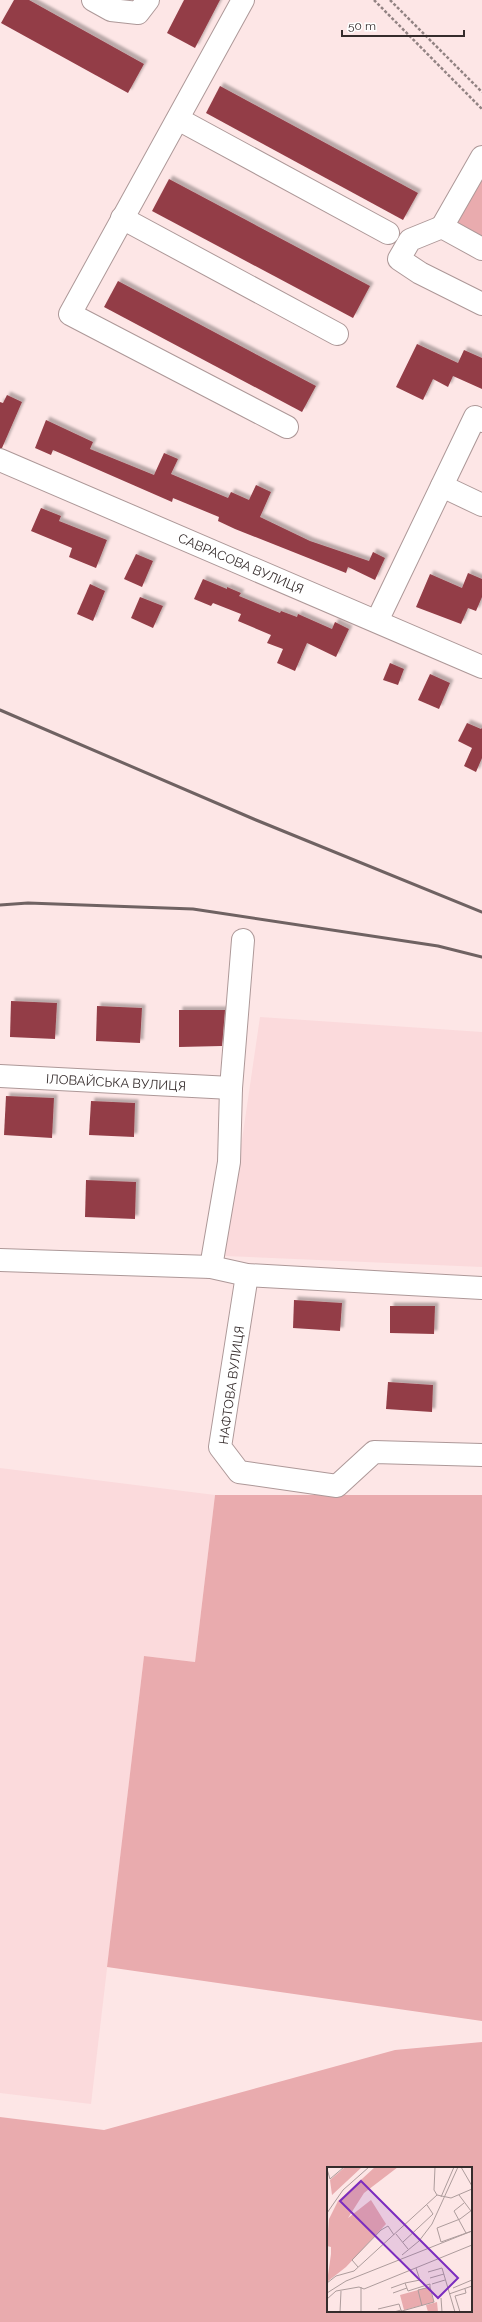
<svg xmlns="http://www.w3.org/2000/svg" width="482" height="2322" font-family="Raleway,sans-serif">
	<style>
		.built { fill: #fbdadc }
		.green { fill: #e9abae; fill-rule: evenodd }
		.building { fill: #933d47; filter: url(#shadow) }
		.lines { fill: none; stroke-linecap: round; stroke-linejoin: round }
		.minor-casing { stroke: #ad9898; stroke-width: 24 }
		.path { stroke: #928383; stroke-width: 2.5; stroke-dasharray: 3 2; stroke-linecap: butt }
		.minor { stroke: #fff; stroke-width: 22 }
		.rail { stroke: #6f6262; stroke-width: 3 }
		.labels { text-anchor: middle; stroke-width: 4; stroke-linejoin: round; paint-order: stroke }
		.street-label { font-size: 13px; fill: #352c2c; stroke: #fff }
		.inset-road { fill: none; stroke: #ad9c9c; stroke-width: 1 }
		.view { fill: #7b2cbf; fill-opacity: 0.15; stroke: #7b2cbf; stroke-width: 2 }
		.inset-edge { fill: none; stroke: #352c2c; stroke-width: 2 }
	</style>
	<defs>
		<filter id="shadow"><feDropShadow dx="3.5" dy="-3.5" stdDeviation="1" flood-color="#0004"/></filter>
	</defs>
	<rect width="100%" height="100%" fill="#fde6e6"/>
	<!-- built -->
	<g class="built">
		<polygon points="260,1017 482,1032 482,1267 225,1256"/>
		<polygon points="0,1468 215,1495 195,1662 144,1656 91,2104 0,2093"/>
	</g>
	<!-- green -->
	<g class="green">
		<polygon points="482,174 482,257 447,238"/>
		<polygon points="215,1495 482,1495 482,2021 107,1967 144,1656 195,1662"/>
		<path d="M482 2042V2322H0V2117L104 2130 395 2050ZM328 2168H471V2311H328Z"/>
	</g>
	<!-- building -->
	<g class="building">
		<polygon points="14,0 29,0 144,64 128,93 1,23"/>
		<polygon points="184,0 220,0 195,48 167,33"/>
		<polygon points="220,86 418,193 403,220 206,113"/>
		<polygon points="169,179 370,286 353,318 152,211"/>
		<polygon points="118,281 316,386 302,412 104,307"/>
		<polygon points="417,344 458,363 464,350 482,358 482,389 453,376 448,387 433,379 423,400 396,387"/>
		<polygon points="7,395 22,402 2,448 0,448 0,402 3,403"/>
		<polygon points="46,420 93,442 90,449 154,475 164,453 178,459 171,474 228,498 231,492 249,500 256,485 271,492 260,517 310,541 369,561 373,552 385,558 375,580 348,567 346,573 235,529 218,521 219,517 173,498 172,502 53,450 51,455 35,448"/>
		<polygon points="41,508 61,516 59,521 107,540 96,568 69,557 72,548 31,531"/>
		<polygon points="136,554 153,561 142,587 124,579"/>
		<polygon points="468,573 482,579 482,597 476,611 468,608 461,624 416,607 430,574 462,588"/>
		<polygon points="203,579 227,589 227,587 241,593 239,596 280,613 281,611 297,617 298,614 332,629 335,622 349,629 336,657 307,643 295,671 277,663 283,649 267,643 271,635 238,621 241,614 213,603 211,606 194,599"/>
		<polygon points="90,584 105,591 93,621 77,614"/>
		<polygon points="140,597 163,606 153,628 131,618"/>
		<polygon points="390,663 404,669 398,685 383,680"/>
		<polygon points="430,674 450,683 439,709 418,700"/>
		<polygon points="467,723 481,729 482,728 482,758 476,772 464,766 472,748 458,741"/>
		<polygon points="11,1001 57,1003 55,1039 10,1037"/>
		<polygon points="97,1006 142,1008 140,1043 96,1041"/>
		<polygon points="179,1010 225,1010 222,1046 179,1047"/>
		<polygon points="6,1096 54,1098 52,1138 4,1135"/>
		<polygon points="91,1101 135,1103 134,1137 89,1135"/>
		<polygon points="86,1180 136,1182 135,1219 85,1217"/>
		<polygon points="294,1300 342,1303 340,1331 293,1328"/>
		<polygon points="390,1306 435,1306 434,1334 390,1333"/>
		<polygon points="388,1382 433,1385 432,1412 386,1409"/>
	</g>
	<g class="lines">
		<!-- minor casing -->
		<g class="minor-casing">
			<g id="minor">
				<polyline points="93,0 111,10 138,13 148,0"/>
				<polyline points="243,0 70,314 287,427"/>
				<polyline points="178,119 388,233"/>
				<polyline points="482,157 442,227 482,249"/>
				<polyline points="122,218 337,334"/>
				<polyline points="442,227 410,240 399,259 420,273 482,304"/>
				<polyline points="0,460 482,667"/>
				<polyline points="442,486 482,505"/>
				<polyline points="377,621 475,417 482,421"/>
				<polyline points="0,1076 231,1088"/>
				<polyline points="0,1260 211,1267 247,1275 482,1288"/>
				<polyline points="211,1267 229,1162 231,1088 243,940"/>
				<polyline points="247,1275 220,1447 239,1472 337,1486 374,1452 482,1455"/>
			</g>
		</g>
		<!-- path -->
		<g class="path">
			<polyline points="374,0 482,109"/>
			<polyline points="390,0 482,92"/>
		</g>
		<!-- minor -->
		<use href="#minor" class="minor"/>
		<!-- rail -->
		<g class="rail">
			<polyline points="0,710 256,820 482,912"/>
			<polyline points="0,905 28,903 193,909 438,946 482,957"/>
		</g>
	</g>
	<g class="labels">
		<!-- street labels -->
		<g class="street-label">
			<text transform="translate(241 563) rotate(23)" y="5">САВРАСОВА ВУЛИЦЯ</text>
			<text transform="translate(116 1082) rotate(3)" y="5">ІЛОВАЙСЬКА ВУЛИЦЯ</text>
			<text transform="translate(231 1385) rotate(-82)" y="5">НАФТОВА ВУЛИЦЯ</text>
		</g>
	</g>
	<!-- overview -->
	<g transform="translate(327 2167)">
		<rect width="145" height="145" fill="#fde6e6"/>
		<path d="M18 0H35L5 28 3 13ZM48 0H71L37 26 21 51 44 33 59 57 19 100 0 115 4 87V80L0 79 2 52 11 34ZM102 120 107 135 77 143 73 128ZM110 135 111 145H101L99 138Z" fill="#e9abae"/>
		<path class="inset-road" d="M134 0 145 19M0 2 3 12 17 0M110 28 124 31 145 22M132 28 144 44M114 30 127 0M137 36 127 44 139 66M145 43 133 52 110 61 114 75 145 64M0 46 16 23 42 0M69 67 81 82M76 75 106 47 100 38M75 88 92 74 105 57 131 0M31 100 25 93 54 63 61 59 67 68M101 105 115 101 128 145M103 111 117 107M0 116 9 109 27 104 110 28 107 23 108 0M78 116 93 113 89 101M105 117 118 113M64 121 78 116 81 124 103 117V120M126 121 145 113M0 126 19 114 145 64M66 126 80 121M122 127 145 119M114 131 115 145M0 132 9 124 32 120 37 122 145 78M51 142 72 137 74 143 67 145M74 143 75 144 107 135 103 120 91 123 95 139M13 145 14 124M34 145V120M133 145 128 129 139 126 138 122"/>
		<path class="view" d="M34 14 131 111 111 131 13 34Z"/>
		<rect width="145" height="145" class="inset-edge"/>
	</g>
	<!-- scale -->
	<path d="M342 30v6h122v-6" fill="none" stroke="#352c2c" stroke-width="2"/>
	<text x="348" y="30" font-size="12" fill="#352c2c" stroke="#ffffff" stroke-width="3" paint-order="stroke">50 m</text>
</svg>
